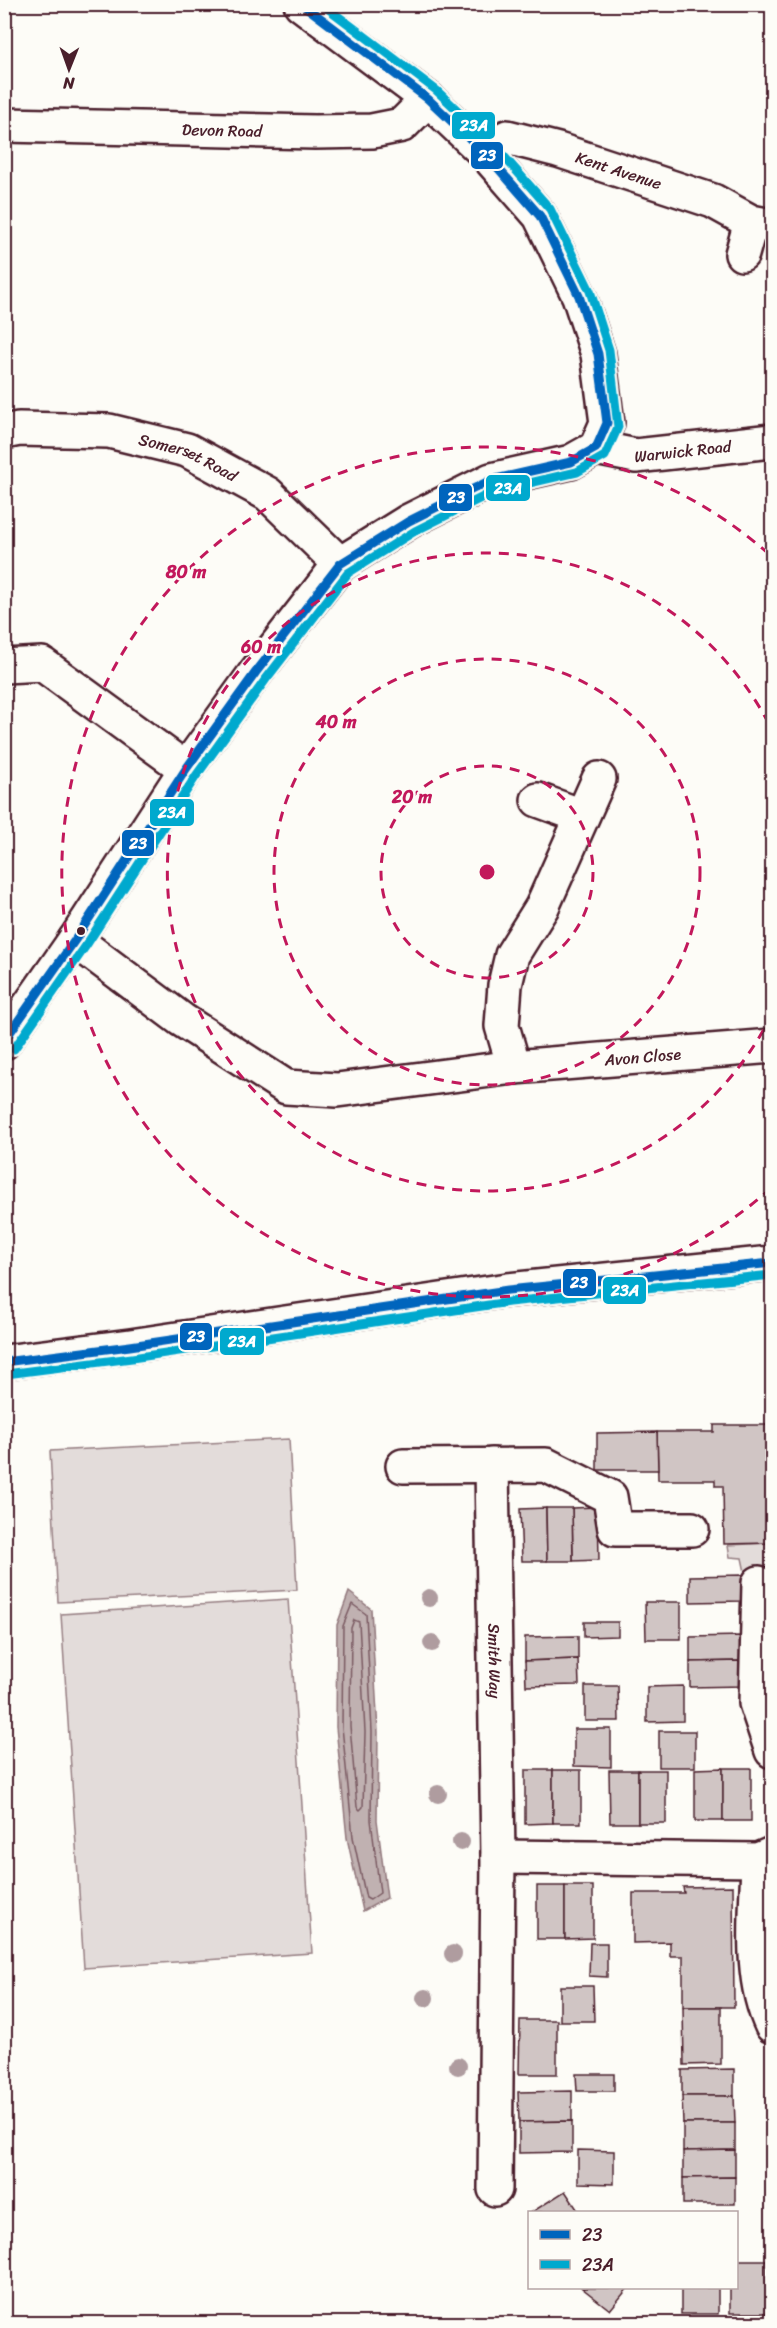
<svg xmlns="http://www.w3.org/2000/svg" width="777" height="2328" font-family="Sriracha,sans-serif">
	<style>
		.green { fill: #e3dcda; stroke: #967e82; stroke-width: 1.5 }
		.water { fill: #c0b1b1; stroke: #91777b; stroke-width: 1.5 }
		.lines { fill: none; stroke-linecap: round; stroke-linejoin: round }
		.shore { stroke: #795961; stroke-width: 1.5 }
		.building { fill: #d0c5c4; stroke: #4a1f2b; stroke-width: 1.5 }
		.minor-casing { stroke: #4a1f2b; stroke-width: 38 }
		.major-casing { stroke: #4a1f2b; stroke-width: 38 }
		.minor { stroke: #fdfcf7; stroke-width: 33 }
		.major { stroke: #fdfcf7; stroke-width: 33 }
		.bus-1-casing { stroke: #fdfcf7; stroke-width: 14 }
		.bus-2-casing { stroke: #fdfcf7; stroke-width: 14 }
		.bus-1 { stroke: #0065bd; stroke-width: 9 }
		.bus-2 { stroke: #00a9ce; stroke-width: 9 }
		.tree { fill: #af9c9f }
		.ring { fill: none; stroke: #c2185b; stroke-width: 3; stroke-dasharray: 10 8 }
		.bus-dot { fill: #4a1f2b; stroke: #fdfcf7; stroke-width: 2 }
		.labels { text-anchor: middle; stroke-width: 5; stroke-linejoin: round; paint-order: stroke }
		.street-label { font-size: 16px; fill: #4a1f2b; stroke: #fdfcf7 }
		.centre { fill: #c2185b; stroke: #fdfcf7; stroke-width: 3 }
		.ring-label { font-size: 18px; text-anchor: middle; font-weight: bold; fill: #c2185b; stroke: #fdfcf7; stroke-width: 5; stroke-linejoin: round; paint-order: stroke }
		.line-badge { stroke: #fdfcf7; stroke-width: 2 }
		.badge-label { font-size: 16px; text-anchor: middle; font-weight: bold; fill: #fff }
	</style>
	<rect width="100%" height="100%" fill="#fdfcf7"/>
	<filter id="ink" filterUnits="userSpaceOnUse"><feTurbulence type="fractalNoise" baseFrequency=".0167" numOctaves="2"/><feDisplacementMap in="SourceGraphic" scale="12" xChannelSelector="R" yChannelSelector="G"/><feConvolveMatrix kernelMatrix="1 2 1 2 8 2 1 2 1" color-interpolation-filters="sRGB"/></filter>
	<g filter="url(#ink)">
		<!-- green -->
		<g class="green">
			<polygon points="289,1439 297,1590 58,1602 50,1451"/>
			<polygon points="772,1543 772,1574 745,1572 742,1558 730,1557 728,1545"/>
			<polygon points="288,1599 312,1953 84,1968 61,1614"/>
		</g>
		<!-- water -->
		<polygon class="water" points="349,1592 371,1609 378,1732 377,1820 387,1898 363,1911 347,1838 336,1727 337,1625"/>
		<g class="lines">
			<!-- shore -->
			<g class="shore">
				<polygon points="352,1604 366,1614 372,1732 371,1820 380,1893 370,1900 366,1898 353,1837 342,1727 343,1626"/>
				<polygon points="354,1620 359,1622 365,1732 363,1807 360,1810 357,1807 350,1726 351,1628"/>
			</g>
		</g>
		<!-- building -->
		<g class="building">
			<polygon points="714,1425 772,1425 772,1543 724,1544 723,1486 715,1486 715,1480 658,1480 657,1432 714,1432"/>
			<polygon points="657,1432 658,1470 597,1470 597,1433"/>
			<polygon points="598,1507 599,1560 573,1561 572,1508"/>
			<polygon points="546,1508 547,1561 522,1561 520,1509"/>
			<polygon points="546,1508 572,1508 573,1561 547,1561"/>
			<polygon points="743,1575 743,1601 690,1602 690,1576"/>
			<polygon points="645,1602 681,1602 681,1639 646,1639"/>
			<polygon points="584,1622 618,1622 618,1636 584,1637"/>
			<polygon points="578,1636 578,1659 525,1661 525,1637"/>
			<polygon points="742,1636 743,1661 690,1662 690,1637"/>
			<polygon points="578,1659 579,1685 526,1686 525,1661"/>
			<polygon points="743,1661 743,1686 690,1687 690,1662"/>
			<polygon points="585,1686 618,1686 619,1721 585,1721"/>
			<polygon points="683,1686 683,1721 647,1722 647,1687"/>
			<polygon points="574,1729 611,1729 611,1767 574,1766"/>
			<rect x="659" y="1731" width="36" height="36"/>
			<polygon points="723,1768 723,1821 695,1821 695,1769"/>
			<rect x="723" y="1768" width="28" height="53"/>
			<polygon points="525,1770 553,1770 553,1823 525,1824"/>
			<rect x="553" y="1770" width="28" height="53"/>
			<polygon points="609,1770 638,1770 638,1823 610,1823"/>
			<rect x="638" y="1770" width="28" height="53"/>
			<rect x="537" y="1886" width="28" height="53"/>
			<polygon points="565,1886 593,1886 593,1938 565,1939"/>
			<polygon points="733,1886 734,2007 683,2007 683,1956 670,1956 670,1942 633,1943 633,1893 684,1893 683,1887"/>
			<polygon points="590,1943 607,1943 607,1977 589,1976"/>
			<polygon points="560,1986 593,1986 594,2021 560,2021"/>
			<polygon points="683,2007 721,2007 721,2064 684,2065"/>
			<polygon points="520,2020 557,2020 557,2074 519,2074"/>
			<polygon points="734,2069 734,2096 682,2096 682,2070"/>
			<polygon points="576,2074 614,2074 614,2091 577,2091"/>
			<polygon points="572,2091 572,2121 519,2122 518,2092"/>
			<polygon points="682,2096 734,2096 735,2123 683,2123"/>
			<polygon points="572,2121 572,2152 519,2153 519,2122"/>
			<polygon points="683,2123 735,2123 735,2150 683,2151"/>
			<polygon points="578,2150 614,2151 614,2184 578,2183"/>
			<polygon points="735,2150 735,2177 683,2178 683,2151"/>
			<polygon points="735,2177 735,2204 683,2204 683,2178"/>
			<polygon points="565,2191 579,2212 532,2212"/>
			<polygon points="736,2260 767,2260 767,2313 730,2313 730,2288 736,2288"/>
			<polygon points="582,2288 628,2288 610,2310"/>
			<rect x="681" y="2288" width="37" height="26"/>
		</g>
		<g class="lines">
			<!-- minor casing -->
			<g class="minor-casing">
				<g id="minor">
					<polyline points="301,4 428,99 484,152 540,216 579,296 598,354 607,423 596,448"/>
					<path id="s1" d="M4 125 315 132 372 131 402 125 428 99"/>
					<path id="s2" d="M484 152 507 137 558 150 713 201 751 222 772 226"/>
					<polyline points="742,254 751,222"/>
					<path id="s3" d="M4 432 19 429 109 431 187 450 268 494 340 564"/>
					<polyline points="4,666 42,664 186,769"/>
					<polyline points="538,800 582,816"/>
					<path id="s4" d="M75 940 182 1020 286 1087 337 1090 514 1067 772 1046"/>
					<path id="s5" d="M4 1042 75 940 186 769 256 672 340 564 409 521 491 480 571 462 596 448 636 456 772 441"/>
					<polyline points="514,1067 502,1026 505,985 512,955 542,907 599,779"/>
					<path id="s6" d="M492 1465 498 1857 495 2189"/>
					<polyline points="403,1466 546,1465 610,1497 615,1529 692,1529"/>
					<polyline points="759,1583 756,1703 772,1751"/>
					<polyline points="498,1857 758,1860 772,1854"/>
					<path d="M758 1860C757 1914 748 1976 772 2026"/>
				</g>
			</g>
			<!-- major casing -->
			<g class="major-casing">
				<polyline id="major" points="4,1362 130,1346 508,1290 772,1263"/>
			</g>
			<!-- minor -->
			<use href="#minor" class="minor"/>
			<!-- major -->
			<use href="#major" class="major"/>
			<!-- bus-1 casing -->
			<g class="bus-1-casing">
				<g id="bus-1">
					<polyline points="4,1041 75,940 186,769 256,672 340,564 409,521 491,480 571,462 596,448 607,423 598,354 579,296 540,216 484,152 428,99 302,4"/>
					<polyline points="4,1362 130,1346 508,1290 772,1263"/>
				</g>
			</g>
			<!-- bus-2 casing -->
			<g class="bus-2-casing">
				<g id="bus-2">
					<polyline points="14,1049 85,947 196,776 266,679 348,573 415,531 495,491 577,472 605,456 618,427 609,350 590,291 550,209 493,144 436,90 322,4"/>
					<polyline points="6,1374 132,1358 509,1302 772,1275"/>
				</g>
			</g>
			<!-- bus-1 -->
			<use href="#bus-1" class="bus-1"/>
			<!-- bus-2 -->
			<use href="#bus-2" class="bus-2"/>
		</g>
		<!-- trees -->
		<g class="tree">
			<circle cx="429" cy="1598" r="9"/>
			<circle cx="432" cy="1643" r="9"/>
			<circle cx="438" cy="1794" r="9"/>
			<circle cx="461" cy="1842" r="9"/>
			<circle cx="453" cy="1954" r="9"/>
			<circle cx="425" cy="1998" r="9"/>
			<circle cx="458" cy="2066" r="9"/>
		</g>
	</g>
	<!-- distance rings -->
	<g class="ring">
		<circle cx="487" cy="872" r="106"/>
		<circle cx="487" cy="872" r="213"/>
		<path d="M772 1014A319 319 0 1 1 772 730"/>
		<path d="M771 1188A425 425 0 1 1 771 556"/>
	</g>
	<!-- markers -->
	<circle class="bus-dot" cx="81" cy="931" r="5"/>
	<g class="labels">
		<!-- street labels -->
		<g class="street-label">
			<text dy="6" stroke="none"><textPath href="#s1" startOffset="218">Devon Road</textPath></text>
			<text dy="6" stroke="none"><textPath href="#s2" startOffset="144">Kent Avenue</textPath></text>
			<text dy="6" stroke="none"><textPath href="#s5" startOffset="956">Warwick Road</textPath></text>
			<text dy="6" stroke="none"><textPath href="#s3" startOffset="189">Somerset Road</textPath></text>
			<text dy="6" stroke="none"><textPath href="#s4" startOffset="616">Avon Close</textPath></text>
			<text dy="6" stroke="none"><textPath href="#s6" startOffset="196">Smith Way</textPath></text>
		</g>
	</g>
	<circle cx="487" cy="872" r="9" class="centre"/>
	<g class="ring-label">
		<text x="186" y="578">80 m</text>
		<text x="261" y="653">60 m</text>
		<text x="336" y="728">40 m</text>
		<text x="412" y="803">20 m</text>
	</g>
	<g class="line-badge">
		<rect x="451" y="111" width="45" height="29" rx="6" fill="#00a9ce"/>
		<rect x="470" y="141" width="34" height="29" rx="6" fill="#0065bd"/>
		<rect x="485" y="474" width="46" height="28" rx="6" fill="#00a9ce"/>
		<rect x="438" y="483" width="35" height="29" rx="6" fill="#0065bd"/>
		<rect x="149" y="798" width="46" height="29" rx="6" fill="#00a9ce"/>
		<rect x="121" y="829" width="34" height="28" rx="6" fill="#0065bd"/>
		<rect x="562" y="1268" width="35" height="29" rx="6" fill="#0065bd"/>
		<rect x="602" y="1276" width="45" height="29" rx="6" fill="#00a9ce"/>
		<rect x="179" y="1322" width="34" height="29" rx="6" fill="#0065bd"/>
		<rect x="219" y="1327" width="46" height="29" rx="6" fill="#00a9ce"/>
	</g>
	<g class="badge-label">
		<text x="474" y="131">23A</text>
		<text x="487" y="161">23</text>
		<text x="508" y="494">23A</text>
		<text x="456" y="503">23</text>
		<text x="172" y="818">23A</text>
		<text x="138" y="849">23</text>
		<text x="579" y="1288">23</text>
		<text x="625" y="1296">23A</text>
		<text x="196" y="1342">23</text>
		<text x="242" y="1347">23A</text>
	</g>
	<!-- margin -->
	<rect width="777" height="2328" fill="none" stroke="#fdfcf7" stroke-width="24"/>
	<rect x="12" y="12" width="753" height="2304" fill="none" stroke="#4a1f2b" stroke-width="2" filter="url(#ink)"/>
	<!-- legend -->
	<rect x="528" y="2211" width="210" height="78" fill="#fdfcf7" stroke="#b5a4a5" stroke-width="1.5"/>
	<rect x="540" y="2230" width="30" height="9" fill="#0065bd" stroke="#b5a4a5" stroke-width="1.5"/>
	<text x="582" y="2241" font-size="18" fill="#4a1f2b">23</text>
	<rect x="540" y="2260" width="30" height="9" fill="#00a9ce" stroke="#b5a4a5" stroke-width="1.5"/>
	<text x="582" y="2271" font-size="18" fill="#4a1f2b">23A</text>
	<!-- north arrow -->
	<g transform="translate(69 69) rotate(181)" stroke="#fdfcf7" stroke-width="4.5" paint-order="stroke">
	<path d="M0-4.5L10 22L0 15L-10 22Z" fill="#4a1f2b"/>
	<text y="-9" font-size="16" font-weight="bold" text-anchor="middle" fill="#4a1f2b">N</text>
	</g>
</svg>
